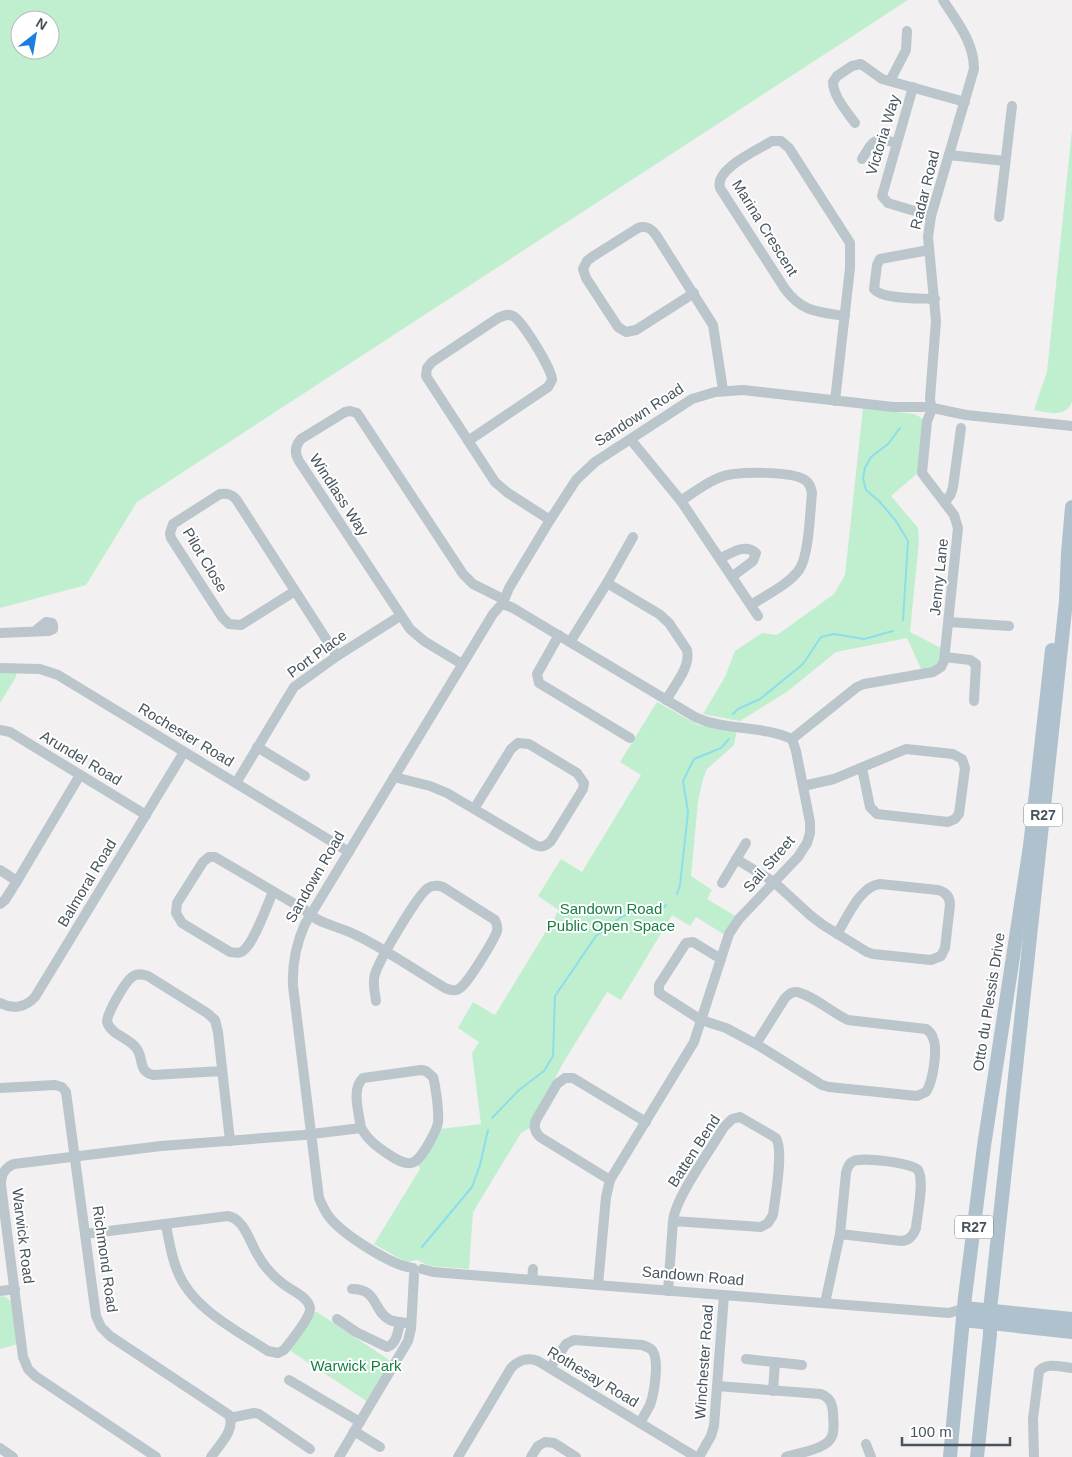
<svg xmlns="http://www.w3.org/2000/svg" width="1072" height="1457" font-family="Helvetica,sans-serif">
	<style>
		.green { fill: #bfefce; fill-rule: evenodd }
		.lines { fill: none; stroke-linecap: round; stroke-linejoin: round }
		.stream { stroke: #8cdeeb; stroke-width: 2 }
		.minor { stroke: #bbc5cc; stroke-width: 10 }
		.major { stroke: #b0c1ce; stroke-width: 14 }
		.labels { text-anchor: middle; stroke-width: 4; stroke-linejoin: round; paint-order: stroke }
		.shield { fill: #fff; stroke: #7f878e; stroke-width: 1 }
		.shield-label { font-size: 14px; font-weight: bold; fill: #48545d }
		.street-label { font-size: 15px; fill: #48545d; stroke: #fff }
		.park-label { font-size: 15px; fill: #187f44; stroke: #fff }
	</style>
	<rect width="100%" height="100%" fill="#f2f0f0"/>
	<!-- green -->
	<g class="green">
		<path d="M0 0H908L137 502 86 585 0 608ZM20 20H50V50H20Z"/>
		<path d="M1072 129V402C1065 419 1048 412 1034 410L1047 372Z"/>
		<polygon points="863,408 914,414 920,417 924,422 919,472 891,496 918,528 919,541 910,632 943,649 938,665 922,671 907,638 836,652 788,691 740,721 703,714 725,677 735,651 762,633 777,635 834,594 845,575"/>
		<polygon points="0,672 16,672 16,677 0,703"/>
		<polygon points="657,702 698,725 737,730 734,745 707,769 703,779 698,801 691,876 712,890 707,899 737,917 725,935 696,917 690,926 672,915 621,1000 607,992 563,1063 530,1128 521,1133 473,1212 469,1269 430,1266 417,1260 406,1262 374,1244 420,1169 418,1165 440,1129 481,1124 472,1053 479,1042 458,1028 473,1002 495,1015 559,910 538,896 561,859 582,872 641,775 620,762"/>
		<polygon points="0,1296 6,1297 11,1302 18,1344 0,1349"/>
		<polygon points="314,1312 317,1312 392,1362 368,1402 289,1350"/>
	</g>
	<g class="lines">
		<!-- stream -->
		<g class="stream">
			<polyline points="900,428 888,444 871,457 865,468 863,478 866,490 879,501 896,521 908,541 903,620"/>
			<polyline points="733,714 738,709 760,699 803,664 821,637 834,634 864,639 893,631"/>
			<polyline points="677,894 680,885 688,812 683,781 694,759 721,748 729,739"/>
			<polyline points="492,1118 519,1090 544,1071 553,1056 555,996 596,936 621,917 631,913 644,914 654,912 661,910 666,905"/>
			<polyline points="422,1247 472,1187 480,1165 488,1130"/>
		</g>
		<!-- minor -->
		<g class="minor">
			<polyline points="890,81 906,50 907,31"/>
			<polyline points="913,87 882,196 888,203 931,216"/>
			<path d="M855 123C847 112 833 96 833 82L837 76 852 66 861 64 882 79 965 102"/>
			<polyline points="949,155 1005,161"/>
			<path d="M862 159C873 141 874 136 896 143"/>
			<polyline points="999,217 1012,106"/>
			<path d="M929 250 880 259 877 265 874 289C882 300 921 298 935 299"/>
			<path d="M694 293 636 330 626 332 618 327 586 278 583 269 587 261 592 257 638 228C646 225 651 228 656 235L713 325 723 390"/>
			<path d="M835 401 850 268V243L789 148 781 141H772C758 150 714 169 720 188L785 289C802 312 818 312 845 316"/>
			<path d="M931 406 930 398 936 321 928 237 931 216 974 69C974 42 957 22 943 0"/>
			<polyline points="933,408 966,415 1072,426"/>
			<polyline points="631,440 681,501 758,616"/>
			<path d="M468 441 548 387 552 380C553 371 522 320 513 316 507 313 503 316 498 318L432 362 427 368 426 376 495 482 508 493 550 520"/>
			<path d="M681 501C694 492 707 482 721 477 736 471 792 471 805 480 810 483 811 488 812 493 810 512 809 556 799 570 788 585 766 595 751 605"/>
			<polyline points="945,502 951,494 953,487 961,428"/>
			<path d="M721 558C732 553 744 543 756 553L753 561 733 576"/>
			<polyline points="607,583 633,537"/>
			<path d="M295 591 241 625 229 624 222 617 171 538 170 533 173 524 220 494C227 493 231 494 236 499L337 656"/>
			<polyline points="505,598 509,588 550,520 576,480 595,462 692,399 715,392 743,390 893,407 924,407"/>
			<path d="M503 604 513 608 695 717C725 731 761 725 792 739L796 751 810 822V833L807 843 798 857 739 919 729 934 694 1042 610 1180 606 1197 598 1285"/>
			<polyline points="949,622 1009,626"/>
			<polyline points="0,633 49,631 53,629 53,625 52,623 46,622 35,631"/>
			<polyline points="559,635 537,674 539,683 630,738"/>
			<path d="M570 642 607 583 659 614 669 623 687 650C691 667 674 686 666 700"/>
			<polyline points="945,657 970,660 976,664 974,701"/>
			<path d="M462 664 424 641 410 629 299 461C294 453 295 446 301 439L345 412 350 411 357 413 463 574 473 584 499 597"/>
			<polyline points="0,668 40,669 58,675 349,852"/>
			<polyline points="0,730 10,732 146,815"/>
			<polyline points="792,739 857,687 864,684 933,672 941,667 944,661 958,528 954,515 922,473 927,421 930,414"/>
			<polyline points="257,747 305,776"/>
			<path d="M394 777 430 786 447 793 535 845C542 848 546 846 551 841L583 789 584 783 577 773 529 744 518 743 511 749 474 809"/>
			<polyline points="236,783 294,687 337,656 400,616"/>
			<polyline points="803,786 834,779 906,749 953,754 962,759 965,768 959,814 955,819 948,822 877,814 870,807 862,768"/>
			<path d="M736 859 774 882 810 915 823 925 867 952 873 954 931 960 941 956 945 948 950 905C950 897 946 892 938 890L880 884C860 886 847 918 837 934"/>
			<polyline points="0,870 17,881"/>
			<polyline points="722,883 746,843"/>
			<path d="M273 892C267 905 255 940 245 949 241 954 236 953 230 952L182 923 176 913 177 903 203 862 209 857H215L305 910C319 925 339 926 356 935 387 950 416 971 445 988 450 990 456 992 460 988 468 983 494 940 497 931 498 927 497 924 495 920L443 887C437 885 433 885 428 888 416 897 380 959 375 974 372 983 375 992 376 1001"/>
			<polyline points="0,904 5,900 17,881 80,775"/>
			<path d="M721 959 693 942 686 943 659 985V993L701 1020 726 1028 756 1044 822 1085 829 1087 917 1096 926 1092C933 1082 938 1049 933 1038 932 1034 929 1031 926 1029L848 1020C834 1014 808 992 795 992 791 992 788 995 785 998L756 1044"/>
			<path d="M0 1003C13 1010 26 1007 35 997L184 752"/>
			<path d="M222 1071 153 1075C138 1071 144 1060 137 1049 129 1037 112 1036 107 1022 107 1013 125 982 132 977 137 973 142 974 148 976L207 1013 215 1020 218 1032 230 1141"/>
			<path d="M0 1088 55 1085 62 1087 66 1092 96 1316 101 1327 110 1336 229 1415C236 1430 219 1445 211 1457"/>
			<path d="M610 1180 540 1137C535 1132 533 1127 536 1120L557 1084 565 1078H573L646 1122"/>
			<path d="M85 1234 228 1216C245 1219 250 1244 259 1257 264 1266 273 1276 282 1283 290 1290 308 1296 310 1308 311 1317 290 1342 284 1350L278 1353 268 1351C236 1330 191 1308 177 1270 171 1256 169 1240 166 1225"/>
			<path d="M413 1268C392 1266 344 1235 330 1218 325 1212 322 1205 319 1198L293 986C292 964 296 944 305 924L493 614 501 605"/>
			<polyline points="422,1269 433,1272 949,1313 965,1308"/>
			<polyline points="532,1280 533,1269"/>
			<path d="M352 1289C379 1289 372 1311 390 1320 395 1322 401 1322 406 1323"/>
			<polyline points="0,1291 15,1289"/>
			<path d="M668 1291 673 1221C675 1198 711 1149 724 1127L732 1119 740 1117 776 1138C784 1151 775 1198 773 1215L768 1223 761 1227 673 1221"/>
			<path d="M825 1303 840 1234 846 1173C847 1168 849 1163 854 1161 862 1157 914 1163 918 1170 925 1181 917 1215 916 1228 913 1236 909 1241 901 1241L840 1234"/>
			<path d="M337 1319 356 1332 387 1347C397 1344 398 1331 400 1322"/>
			<polyline points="746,1359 802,1365"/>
			<path d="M550 1368 566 1344 574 1340 642 1345C645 1346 649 1347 652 1350 660 1360 654 1394 650 1405 647 1411 643 1417 640 1423"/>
			<polyline points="289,1380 360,1422"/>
			<path d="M717 1386 821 1394C830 1398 832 1403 833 1412 833 1420 835 1430 832 1436 828 1449 798 1453 786 1457"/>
			<polyline points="773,1391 775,1362"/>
			<polyline points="230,1418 254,1413 259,1414 310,1449"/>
			<polyline points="354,1431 380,1447"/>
			<polyline points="866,1444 871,1457"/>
			<polyline points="0,1448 13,1457"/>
			<path d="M156 1457 35 1376 28 1369 23 1357 1 1185C1 1175 4 1168 14 1164L161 1146 304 1135 361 1128C359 1113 351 1089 363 1078L421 1070 426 1071 433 1077C436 1088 439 1111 438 1122 437 1130 432 1137 429 1143 416 1166 410 1169 388 1154 376 1146 368 1140 361 1128"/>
			<polyline points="339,1457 408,1341 411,1329 414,1275"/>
			<path d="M458 1457 511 1368C519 1360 527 1357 538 1361L696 1457"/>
			<polyline points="531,1457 538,1446 545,1442 554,1443 576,1457"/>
			<polyline points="699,1457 711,1436 714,1426 724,1295"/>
			<path d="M1034 1457 1033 1419 1039 1371C1047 1362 1061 1367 1072 1368"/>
		</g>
		<!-- major -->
		<g class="major">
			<polyline points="965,1308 1072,1319"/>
			<polyline points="963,1320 1072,1332"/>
			<polyline points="950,1457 965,1297 984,1146 1030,846 1052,650"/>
			<polyline points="977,1457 990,1334 990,1310 1066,601 1068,553 1072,507"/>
		</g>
	</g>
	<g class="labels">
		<!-- shield labels -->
		<g class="shield">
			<rect x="1024" y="803.5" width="38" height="23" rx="4"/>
			<rect x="955" y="1215.5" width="38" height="23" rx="4"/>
		</g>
		<g class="shield-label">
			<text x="1043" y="820">R27</text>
			<text x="974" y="1232">R27</text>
		</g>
		<!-- street labels -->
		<g class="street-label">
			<text transform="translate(883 135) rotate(-73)" y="5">Victoria Way</text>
			<text transform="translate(925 190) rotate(-76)" y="5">Radar Road</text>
			<text transform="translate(765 228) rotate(58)" y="5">Marina Crescent</text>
			<text transform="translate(639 415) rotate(-33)" y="5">Sandown Road</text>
			<text transform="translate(339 495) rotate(57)" y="5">Windlass Way</text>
			<text transform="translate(205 560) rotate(59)" y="5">Pilot Close</text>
			<text transform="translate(939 577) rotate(-84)" y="5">Jenny Lane</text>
			<text transform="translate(317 654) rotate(-36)" y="5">Port Place</text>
			<text transform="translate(186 735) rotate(31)" y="5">Rochester Road</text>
			<text transform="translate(81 758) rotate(31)" y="5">Arundel Road</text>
			<text transform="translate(769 864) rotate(-49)" y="5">Sail Street</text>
			<text transform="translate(315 877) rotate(-60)" y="5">Sandown Road</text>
			<text transform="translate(87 883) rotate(-59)" y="5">Balmoral Road</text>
			<text transform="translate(989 1002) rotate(-81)" y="5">Otto du Plessis Drive</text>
			<text transform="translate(694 1151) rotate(-57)" y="5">Batten Bend</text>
			<text transform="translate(23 1236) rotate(83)" y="5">Warwick Road</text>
			<text transform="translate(105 1259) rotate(82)" y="5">Richmond Road</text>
			<text transform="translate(693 1276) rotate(5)" y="5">Sandown Road</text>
			<text transform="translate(704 1362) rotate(-86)" y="5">Winchester Road</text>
			<text transform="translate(593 1377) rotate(31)" y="5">Rothesay Road</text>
		</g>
		<!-- park labels -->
		<g class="park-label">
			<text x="611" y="914">Sandown Road<tspan x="611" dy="17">Public Open Space</tspan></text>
			<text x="356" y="1371">Warwick Park</text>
		</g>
	</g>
	<!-- north arrow -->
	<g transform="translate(35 35) rotate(31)"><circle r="24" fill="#ffffff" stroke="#b6bbbe"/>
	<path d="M0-4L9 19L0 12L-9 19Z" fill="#1b7fe1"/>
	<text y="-8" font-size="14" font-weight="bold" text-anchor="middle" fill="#48545d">N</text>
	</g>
	<!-- scale -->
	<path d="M902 1437v8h108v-8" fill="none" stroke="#48545d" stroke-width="2.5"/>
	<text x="910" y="1437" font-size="15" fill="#48545d" stroke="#ffffff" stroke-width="4" paint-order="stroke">100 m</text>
</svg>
